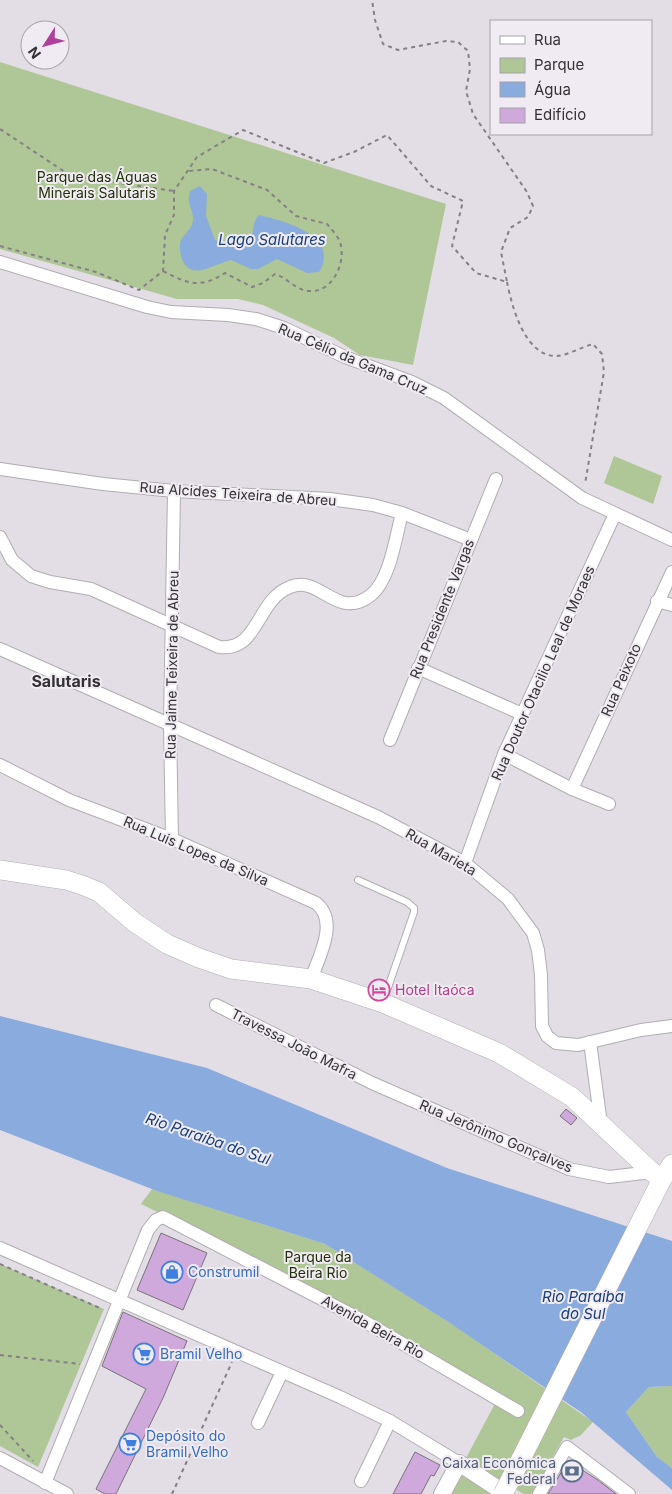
<svg xmlns="http://www.w3.org/2000/svg" width="672" height="1494" font-family="Inter,sans-serif">
	<style>
		.green { fill: #afc696 }
		.water { fill: #8aabdd }
		.building { fill: #cfa9db; stroke: #78737a }
		.lines { fill: none; stroke-linecap: round; stroke-linejoin: round }
		.service-casing { stroke: #b1acb2; stroke-width: 8 }
		.minor-casing { stroke: #b1acb2; stroke-width: 14 }
		.tertiary-casing { stroke: #b1acb2; stroke-width: 18 }
		.secondary-casing { stroke: #b1acb2; stroke-width: 20 }
		.path { stroke: #848085; stroke-width: 2; stroke-dasharray: 4 4; stroke-linecap: butt }
		.service { stroke: #fff; stroke-width: 6 }
		.minor { stroke: #fff; stroke-width: 12 }
		.tertiary { stroke: #fff; stroke-width: 16 }
		.secondary { stroke: #fff; stroke-width: 19 }
		.secondary-bridge-casing { stroke: #b1acb2; stroke-width: 20; stroke-linecap: butt }
		.secondary-bridge { stroke: #fff; stroke-width: 19 }
		.labels { text-anchor: middle; stroke-width: 4; stroke-linejoin: round; paint-order: stroke }
		.park-label { font-size: 14px; fill: #213208; stroke: #f0ebf2 }
		.street-label { font-size: 14px; fill: #343235; stroke: #f0ebf2 }
		.hotel-label { font-size: 14px; fill: #b23c85; stroke: #f0ebf2; text-anchor: start }
		.shop-label { font-size: 14px; fill: #366cbe; stroke: #f0ebf2; text-anchor: start }
		.service-label { font-size: 14px; fill: #4e5e75; stroke: #f0ebf2; text-anchor: end }
		.water-label { font-size: 15px; font-style: italic; fill: #163e7a; stroke: #f0ebf2 }
		.quarter-label { font-size: 16px; font-weight: bold; fill: #343235; stroke: #f0ebf2 }
	</style>
	<rect width="100%" height="100%" fill="#e3dee5"/>
	<!-- green -->
	<g class="green">
		<polygon points="0,62 446,204 413,365 360,355 334,338 263,305 238,299 177,299 0,249"/>
		<polygon points="614,456 662,476 653,504 604,483"/>
		<polygon points="152,1189 325,1244 458,1328 593,1422 581,1435 571,1440 564,1437 532,1494 524,1494 501,1481 493,1494 447,1494 499,1396 331,1297 141,1204"/>
		<polygon points="0,1264 104,1309 38,1467 0,1446"/>
		<polygon points="672,1386 672,1468 657,1457 626,1412 649,1387"/>
	</g>
	<!-- water -->
	<g class="water">
		<path d="M200 186 207 194 206 216 215 240 237 247C260 239 248 227 259 215 285 221 341 236 319 272L307 273 277 259 258 269H251L231 260C213 264 191 282 182 259 180 254 179 245 181 240 185 233 192 229 193 220 194 210 186 204 190 191Z"/>
		<polygon points="0,1016 207,1068 447,1168 672,1241 672,1386 649,1387 626,1412 657,1457 672,1468 672,1490 582,1413 453,1325 325,1244 157,1191 0,1130"/>
	</g>
	<!-- building -->
	<g class="building">
		<polygon points="566,1109 577,1118 571,1125 560,1116"/>
		<polygon points="161,1233 207,1253 183,1310 137,1290"/>
		<polygon points="123,1312 187,1341 163,1398 116,1494 105,1494 96,1489 146,1389 102,1366"/>
		<polygon points="415,1452 440,1465 434,1476 431,1475 421,1494 393,1494"/>
		<polygon points="568,1461 598,1480 616,1494 548,1494"/>
	</g>
	<g class="lines">
		<!-- service casing -->
		<g class="service-casing">
			<polyline id="service" points="358,880 407,902 414,908 414,912 383,1002"/>
		</g>
		<!-- minor casing -->
		<g class="minor-casing">
			<g id="minor">
				<polyline points="0,262 147,307 171,312 228,315 256,319 284,328 345,357 412,382 444,398 582,498 672,540"/>
				<polyline points="0,469 103,484 174,491 330,499 373,505 402,513 471,540"/>
				<path d="M0 537 12 560 31 576 50 582 91 589 219 647C259 652 256 600 290 587 320 574 337 622 371 595 390 580 396 536 402 513"/>
				<polyline points="657,601 672,605"/>
				<polyline points="0,649 378,817 465,863 508,899 533,933 538,950 541,975 542,1026 547,1036 556,1043 578,1045 641,1030 672,1026"/>
				<polyline points="418,668 522,714"/>
				<polyline points="390,740 496,479"/>
				<polyline points="504,754 572,789 609,804"/>
				<path d="M0 765 69 800 172 839 316 903C339 921 319 957 311 979"/>
				<polyline points="572,789 672,572"/>
				<polyline points="172,839 170,724 174,491"/>
				<polyline points="465,863 504,754 615,514"/>
				<polyline points="216,1005 372,1083 569,1169 609,1177 652,1172"/>
				<polyline points="590,1042 601,1124"/>
				<polyline points="0,1248 340,1397 390,1421 459,1463"/>
				<polyline points="258,1423 282,1372"/>
				<polyline points="0,1458 67,1494"/>
				<polyline points="361,1481 390,1421"/>
				<polyline points="45,1483 148,1230 156,1220 163,1217 362,1320 518,1411"/>
				<polyline points="539,1494 567,1447 629,1494"/>
			</g>
		</g>
		<!-- tertiary casing -->
		<g class="tertiary-casing">
			<polyline id="tertiary" points="442,1494 459,1463 506,1494"/>
		</g>
		<!-- secondary casing -->
		<g class="secondary-casing">
			<g id="secondary">
				<polyline points="0,870 66,880 82,885 99,892 134,922 167,944 199,958 231,969 311,979 383,1003 499,1053 572,1097 652,1172 662,1179"/>
				<polyline points="523,1455 662,1179 672,1164"/>
			</g>
		</g>
		<!-- path -->
		<g class="path">
			<polyline points="0,129 71,176 174,191"/>
			<polyline points="0,246 96,272 139,290 163,271 165,235 174,215 174,191 197,157 243,130 324,163 354,152 387,135 431,186 463,201 452,246 476,273 507,282 501,252 510,228 528,217 533,206 527,192 473,114 466,91 470,69 468,51 458,42 446,41 398,50 383,44 375,20 372,0"/>
			<path d="M163 271C188 284 200 289 225 273L252 287 263 283 275 274C288 278 295 290 309 291 331 293 345 266 341 246 340 238 332 230 327 224L296 216 267 190 212 169 189 171"/>
			<path d="M507 282C512 307 525 357 557 356 568 355 582 347 593 344L602 354 604 372 585 484"/>
			<polyline points="0,1264 102,1309"/>
			<polyline points="0,1355 80,1364"/>
			<polyline points="0,1425 33,1461"/>
			<polyline points="172,1494 232,1362"/>
		</g>
		<!-- service -->
		<use href="#service" class="service"/>
		<!-- minor -->
		<use href="#minor" class="minor"/>
		<!-- tertiary -->
		<use href="#tertiary" class="tertiary"/>
		<!-- secondary -->
		<use href="#secondary" class="secondary"/>
		<!-- secondary-bridge casing -->
		<g class="secondary-bridge-casing">
			<polyline id="secondary-bridge" points="503,1494 523,1455"/>
		</g>
		<!-- secondary-bridge -->
		<use href="#secondary-bridge" class="secondary-bridge"/>
	</g>
	<!-- icons -->
	<defs>
		<g id="hotel-ring" transform="scale(1.125)"><circle r="9.5" fill="#f0ebf2" stroke="#d1479c" stroke-width="1.5"/><path d="M-6-4.5h1.5V1H6V5H4.5V3h-9V5H-6ZM-4 0a1.8 1.8 0 1 1 3.6 0ZM.5 0V-2.5h3Q6-2.5 6 0Z" fill="#d1479c"/></g>
		<g id="shop-ring" transform="scale(1.125)"><circle r="9.5" fill="#f0ebf2" stroke="#3f7fe0" stroke-width="1.5"/><path d="M-5-2.5h2.3a2.7 3.5 0 0 1 5.4 0H5L5.5 6h-11ZM-1.5-2.5h3a1.5 2.3 0 0 0-3 0Z" fill="#3f7fe0"/></g>
		<g id="supermarket-ring" transform="scale(1.125)"><circle r="9.5" fill="#f0ebf2" stroke="#3f7fe0" stroke-width="1.5"/><path d="M-6-5.5h2.5l.6 2H6L4.5 2H-2.5L-4.4-4H-6ZM-1.5 3.2a1.3 1.3 0 1 0 .1 0ZM3 3.2a1.3 1.3 0 1 0 .1 0Z" fill="#3f7fe0"/></g>
		<g id="bank-ring" transform="scale(1.125)"><circle r="9.5" fill="#f0ebf2" stroke="#5c6f8a" stroke-width="1.5"/><path d="M-6-4H6V4H-6ZM0-2.3a2.3 2.3 0 1 0 0 4.6a2.3 2.3 0 1 0 0-4.6Z" fill="#5c6f8a"/></g>
	</defs>
	<g fill-rule="evenodd">
		<use href="#hotel-ring" x="379" y="990"/>
		<use href="#shop-ring" x="172" y="1272"/>
		<use href="#supermarket-ring" x="144" y="1354"/>
		<use href="#supermarket-ring" x="130" y="1444"/>
		<use href="#bank-ring" x="572" y="1471"/>
	</g>
	<g class="labels">
		<!-- park labels -->
		<g class="park-label">
			<text x="97" y="182">Parque das Águas<tspan x="97" dy="16">Minerais Salutaris</tspan></text>
			<text x="318" y="1262">Parque da<tspan x="318" dy="16">Beira Rio</tspan></text>
		</g>
		<!-- street labels -->
		<g class="street-label">
			<text transform="translate(353 359) rotate(23)" y="5">Rua Célio da Gama Cruz</text>
			<text transform="translate(238 494) rotate(4)" y="5">Rua Alcides Teixeira de Abreu</text>
			<text transform="translate(442 609) rotate(-68)" y="5">Rua Presidente Vargas</text>
			<text transform="translate(172 665) rotate(-89)" y="5">Rua Jaime Teixeira de Abreu</text>
			<text transform="translate(543 673) rotate(-66)" y="5">Rua Doutor Otacilio Leal de Moraes</text>
			<text transform="translate(621 680) rotate(-66)" y="5">Rua Peixoto</text>
			<text transform="translate(196 851) rotate(23)" y="5">Rua Luis Lopes da Silva</text>
			<text transform="translate(441 852) rotate(30)" y="5">Rua Marieta</text>
			<text transform="translate(294 1044) rotate(27)" y="5">Travessa João Mafra</text>
			<text transform="translate(496 1136) rotate(23)" y="5">Rua Jerônimo Gonçalves</text>
			<text transform="translate(373 1327) rotate(29)" y="5">Avenida Beira Rio</text>
		</g>
		<!-- hotel labels -->
		<g class="hotel-label">
			<text x="395" y="995">Hotel Itaóca</text>
		</g>
		<!-- shop labels -->
		<g class="shop-label">
			<text x="188" y="1277">Construmil</text>
			<text x="160" y="1359">Bramil Velho</text>
			<text x="146" y="1441">Depósito do<tspan x="146" dy="16">Bramil Velho</tspan></text>
		</g>
		<!-- service labels -->
		<g class="service-label">
			<text x="556" y="1468">Caixa Econômica<tspan x="556" dy="16">Federal</tspan></text>
		</g>
		<!-- water labels -->
		<g class="water-label">
			<text x="272" y="245">Lago Salutares</text>
			<text transform="translate(208 1139) rotate(19)" y="5">Rio Paraíba do Sul</text>
			<text x="583" y="1302">Rio Paraíba<tspan x="583" dy="17">do Sul</tspan></text>
		</g>
		<!-- quarter labels -->
		<g class="quarter-label">
			<text x="66" y="687">Salutaris</text>
		</g>
	</g>
	<!-- legend -->
	<rect x="490" y="20" width="162" height="115" fill="#f0ebf2" stroke="#a5a1a6"/>
	<rect x="500" y="36" width="25" height="8" fill="#ffffff" stroke="#a5a1a6"/>
	<text x="534" y="45" font-size="15" fill="#343235">Rua</text>
	<rect x="500" y="58" width="25" height="15" fill="#afc696" stroke="#a5a1a6"/>
	<text x="534" y="70" font-size="15" fill="#343235">Parque</text>
	<rect x="500" y="82" width="25" height="15" fill="#8aabdd" stroke="#a5a1a6"/>
	<text x="534" y="95" font-size="15" fill="#343235">Água</text>
	<rect x="500" y="108" width="25" height="15" fill="#cfa9db" stroke="#a5a1a6"/>
	<text x="534" y="120" font-size="15" fill="#343235">Edifício</text>
	<!-- north arrow -->
	<g transform="translate(45 45) rotate(234)"><circle r="24" fill="#f0ebf2" stroke="#a5a1a6"/>
	<path d="M0-4L9 19L0 12L-9 19Z" fill="#af409d"/>
	<text y="-8" font-size="14" font-weight="bold" text-anchor="middle" fill="#343235">N</text>
	</g>
</svg>
